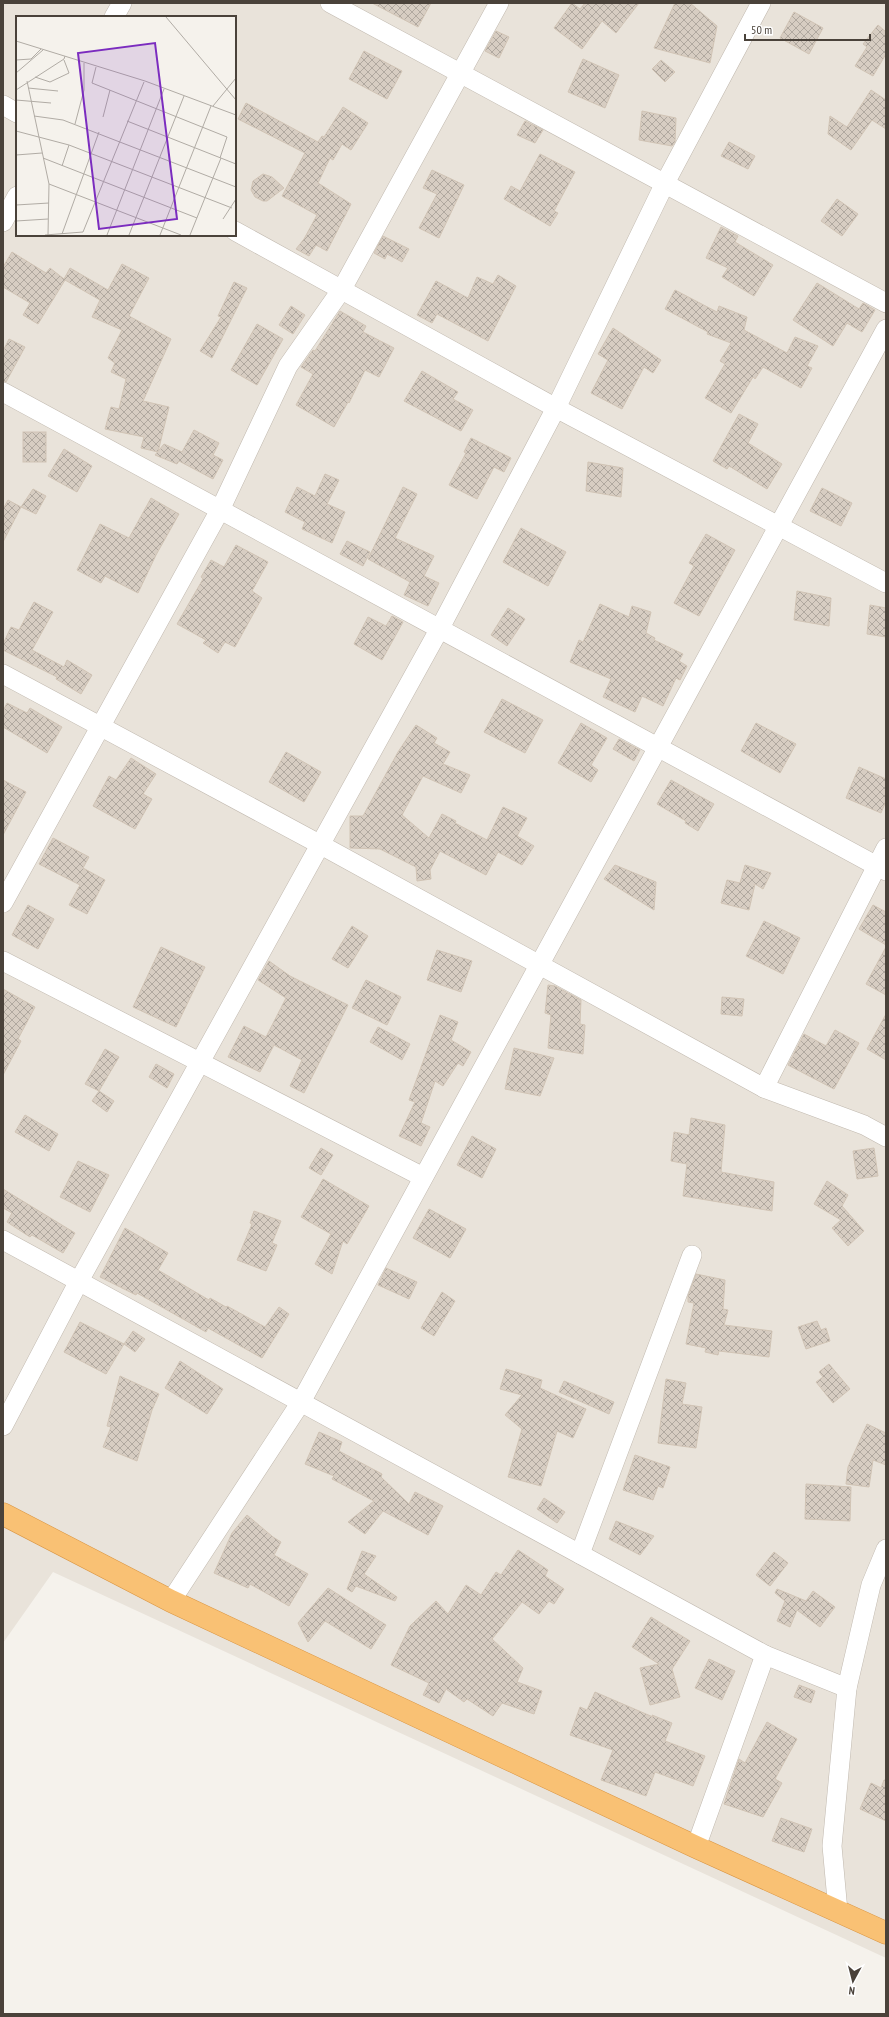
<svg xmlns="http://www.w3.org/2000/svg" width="889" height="2017" font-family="'PT Sans Narrow',sans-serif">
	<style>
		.residential { fill: #e9e3da; fill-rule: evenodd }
		.building { fill: url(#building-cross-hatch); stroke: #d1c4b5 }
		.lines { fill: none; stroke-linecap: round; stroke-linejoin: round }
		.minor-casing { stroke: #c1b9af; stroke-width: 20 }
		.highway-casing { stroke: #d99543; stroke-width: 23 }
		.minor { stroke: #fff; stroke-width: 19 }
		.highway { stroke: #f9c174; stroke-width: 22 }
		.inset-road { fill: none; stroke: #b1aca5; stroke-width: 1 }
		.view { fill: #7b2cbf; fill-opacity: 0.15; stroke: #7b2cbf; stroke-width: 2 }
		.inset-edge { fill: none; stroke: #4a423a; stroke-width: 2 }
	</style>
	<defs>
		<pattern id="building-cross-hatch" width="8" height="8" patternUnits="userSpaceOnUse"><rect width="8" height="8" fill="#d7cdc2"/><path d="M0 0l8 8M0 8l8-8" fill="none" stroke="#b0a89f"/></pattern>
	</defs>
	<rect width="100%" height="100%" fill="#f5f2ec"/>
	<!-- residential -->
	<path class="residential" d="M3 3H886V1958L53 1572 3 1643ZM17 17H235V235H17Z"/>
	<!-- building -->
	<g class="building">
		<polygon points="372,3 431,3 418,27"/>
		<polygon points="572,3 580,9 585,3 639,3 616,33 602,21 582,49 554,28"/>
		<polygon points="675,3 690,3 717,26 710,63 654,48"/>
		<polygon points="794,12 823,28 809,54 780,38"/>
		<polygon points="878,25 886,32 886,54 873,76 855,66 867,47 863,44"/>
		<polygon points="496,31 509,37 499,58 485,51"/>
		<polygon points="364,51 402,71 387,99 349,79"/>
		<polygon points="583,59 619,75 605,108 568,92"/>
		<polygon points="661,60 675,72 665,82 652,69"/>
		<polygon points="871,90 886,100 886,129 872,120 851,150 828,134 830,116 847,127"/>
		<polygon points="246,103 318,142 322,136 324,137 343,107 368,123 351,150 342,144 333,160 330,158 318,183 351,204 327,251 316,245 309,256 296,249 304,239 317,215 282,196 305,153 238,119"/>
		<polygon points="642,111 676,118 675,142 672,146 639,140"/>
		<polygon points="525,121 543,130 535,143 517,135"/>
		<polygon points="729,142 755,156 748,169 721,156"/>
		<polygon points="540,154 575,172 554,211 558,213 550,226 504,199 511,186 520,191"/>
		<polygon points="432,170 464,185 439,238 419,228 437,194 423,188"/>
		<polygon points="263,174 272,177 284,188 267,201 263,201 255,197 251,190 253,181"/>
		<polygon points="837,199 858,214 842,236 821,221"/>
		<polygon points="721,227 738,236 735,242 773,265 754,296 722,277 728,268 706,258"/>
		<polygon points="383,236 409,249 402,262 387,254 385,259 374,253"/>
		<polygon points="12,252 46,273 50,268 64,279 70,268 108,290 122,264 149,278 129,316 171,339 143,401 169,407 158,452 141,448 144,437 105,429 111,407 119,409 126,379 111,372 115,363 108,358 122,330 92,317 100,300 65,280 38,324 23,315 30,303 3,287 3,267"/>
		<polygon points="498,275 516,286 488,341 437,314 432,323 417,315 436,281 468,298 477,277 493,284"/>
		<polygon points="234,282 247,288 212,358 200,351 221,317 218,316"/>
		<polygon points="817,283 859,309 863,303 875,310 862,332 847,323 833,346 793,320"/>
		<polygon points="675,290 717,312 719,306 747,317 744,330 787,353 795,337 818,346 807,366 812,368 801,388 763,367 755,379 753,377 731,413 705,398 725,364 720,361 731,343 707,334 708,332 665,309"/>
		<polygon points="291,306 305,315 293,334 279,325"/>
		<polygon points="340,311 366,326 363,332 394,348 379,377 365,370 349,403 348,402 334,427 296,405 313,374 301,367 313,350 315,351"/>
		<polygon points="257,324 283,339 257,385 231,370"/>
		<polygon points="613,328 661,360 653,373 644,367 622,409 591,393 608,360 598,354"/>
		<polygon points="9,339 25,347 6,382 3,381 3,351"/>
		<polygon points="422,371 458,392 453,399 473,410 461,431 404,401"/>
		<polygon points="739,414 758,424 748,443 782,464 767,489 729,466 727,469 713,461"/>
		<polygon points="194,430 219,443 213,455 223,460 213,479 179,461 177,464 155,455 164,444 182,452"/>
		<rect x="23" y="432" width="23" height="30"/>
		<polygon points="471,438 511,458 504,472 494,467 477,499 449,485 466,453 464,452"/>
		<polygon points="64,449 92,466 77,492 48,476"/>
		<polygon points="588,462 623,468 621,497 586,491"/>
		<polygon points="325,474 339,480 327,504 345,512 332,543 302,529 305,522 285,512 297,487 315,496"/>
		<polygon points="403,487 417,494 395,538 434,556 424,576 439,583 428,606 404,595 410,582 368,559"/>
		<polygon points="822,488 852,503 841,526 810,511"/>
		<polygon points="33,489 46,496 36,514 21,507"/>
		<polygon points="151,498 179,514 156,555 138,593 105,576 101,583 77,570 100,524 129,538"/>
		<polygon points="8,500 21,507 3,542 3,509"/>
		<polygon points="521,528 566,552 548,586 503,562"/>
		<polygon points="706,534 735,550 699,616 674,603 694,566 689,563"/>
		<polygon points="347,541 370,552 363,566 340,554"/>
		<polygon points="236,545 268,562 252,591 262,598 235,647 225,642 218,653 203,643 206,640 177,624 203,579 201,577 211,560 224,567"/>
		<polygon points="797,591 831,598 829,626 794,620"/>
		<polygon points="34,602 53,612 32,650 64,667 67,660 92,675 81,694 56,679 57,677 3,650 3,644 11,627 19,630"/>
		<polygon points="600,604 629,617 632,606 651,612 646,633 655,638 654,640 683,654 679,661 687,666 680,680 676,678 663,706 642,696 635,712 603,697 611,679 570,662 579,640 583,642"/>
		<polygon points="870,605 886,608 886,637 867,634"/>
		<polygon points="508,608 525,619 507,646 491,635"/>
		<polygon points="392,616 403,622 382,660 354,644 368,617 386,626"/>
		<polygon points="502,699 543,720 525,753 484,732"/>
		<polygon points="7,703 27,713 30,708 62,727 47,753 3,727 3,711"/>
		<polygon points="581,723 607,738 591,765 598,770 591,782 558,763"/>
		<polygon points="756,723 796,744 780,773 741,751"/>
		<polygon points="416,725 437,738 434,743 450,752 443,764 470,775 461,793 423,776 402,815 429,838 442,814 456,821 455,823 487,840 503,807 527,818 517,836 534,846 522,865 498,852 486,875 440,851 430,870 431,879 417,881 416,867 380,849 350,848 350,816 363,816 398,752"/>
		<polygon points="619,739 640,750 634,761 613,749"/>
		<polygon points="286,752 321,772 304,802 269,782"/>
		<polygon points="131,758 156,774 143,794 152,799 135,829 93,806 109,776 116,780"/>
		<polygon points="859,767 886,779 886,801 881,813 846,798"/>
		<polygon points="3,780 26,792 3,835"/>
		<polygon points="671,780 714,804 698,831 685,823 686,821 657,804"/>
		<polygon points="53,838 89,857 83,868 105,880 87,914 69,905 80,885 39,864"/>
		<polygon points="615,865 656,882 654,910 604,879"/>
		<polygon points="745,865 771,873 763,889 755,884 749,910 721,903 727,880 740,883"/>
		<polygon points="28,905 54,919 38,949 12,935"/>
		<polygon points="873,905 886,912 886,945 859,929"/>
		<polygon points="764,921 800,938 783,974 746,956"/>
		<polygon points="352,926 368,936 348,968 332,959"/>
		<polygon points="161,947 205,967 176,1027 133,1007"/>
		<polygon points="886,947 886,995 866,984"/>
		<polygon points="437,950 472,961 461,992 427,980"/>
		<polygon points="269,961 290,976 348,1005 304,1093 290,1086 302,1060 274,1045 260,1072 228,1057 244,1026 266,1037 286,998 258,980"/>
		<polygon points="366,980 401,997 387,1025 352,1008"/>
		<polygon points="548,985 555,986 581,1000 580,1024 585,1025 583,1054 548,1048 551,1015 545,1013"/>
		<polygon points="3,989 35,1007 18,1039 21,1041 3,1075"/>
		<polygon points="722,997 744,999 742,1016 721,1014"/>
		<polygon points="886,1014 886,1060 867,1049"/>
		<polygon points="440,1015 458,1022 451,1040 471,1052 463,1066 458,1063 443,1086 435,1081 421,1123 430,1127 421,1146 399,1136 415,1102 409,1100"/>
		<polygon points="378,1027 410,1044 402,1060 370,1042"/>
		<polygon points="835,1030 859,1043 834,1089 788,1065 804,1034 826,1046"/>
		<polygon points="514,1048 554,1058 540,1096 505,1089"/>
		<polygon points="105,1049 119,1057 99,1091 85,1084"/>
		<polygon points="156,1064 174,1074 167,1088 149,1077"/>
		<polygon points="99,1091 114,1101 107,1112 92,1101"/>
		<polygon points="25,1115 58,1134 49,1151 15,1132"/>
		<polygon points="691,1118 725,1125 721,1172 774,1182 772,1211 683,1196 687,1164 671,1161 674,1132 689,1135"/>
		<polygon points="472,1136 496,1149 482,1178 457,1165"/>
		<polygon points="321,1148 333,1155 321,1175 309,1168"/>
		<polygon points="874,1148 878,1176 857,1179 853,1151"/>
		<polygon points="78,1161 109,1175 90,1212 60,1197"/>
		<polygon points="323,1179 369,1206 347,1244 343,1241 332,1274 315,1264 331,1234 301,1217"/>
		<polygon points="827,1181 848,1195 842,1206 864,1231 848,1246 832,1228 841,1220 814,1204"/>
		<polygon points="3,1189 75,1233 63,1253 32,1235 30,1237 7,1222 12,1213 3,1208"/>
		<polygon points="429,1209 466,1229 450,1258 413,1238"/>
		<polygon points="254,1211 281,1221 272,1243 277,1245 266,1271 237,1260 252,1224 250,1223"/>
		<polygon points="125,1228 168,1253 158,1270 209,1300 210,1298 226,1307 227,1306 265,1327 279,1307 289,1314 262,1358 208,1328 206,1332 137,1293 136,1295 100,1277"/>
		<polygon points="386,1268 417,1282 409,1299 378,1285"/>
		<polygon points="696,1274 725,1280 723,1309 728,1310 724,1325 772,1331 769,1357 719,1351 718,1355 705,1352 706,1348 686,1344 694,1303 688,1302 688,1296"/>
		<polygon points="442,1292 455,1301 434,1336 421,1328"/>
		<polygon points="817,1321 821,1330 826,1328 830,1341 806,1349 798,1327"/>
		<polygon points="80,1322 124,1344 106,1374 64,1352"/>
		<polygon points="133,1331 145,1339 135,1352 124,1344"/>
		<polygon points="180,1361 223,1389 207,1414 165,1388"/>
		<polygon points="829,1364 850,1389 833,1403 816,1382 823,1377 819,1372"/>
		<polygon points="506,1369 542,1380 540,1388 586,1409 573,1438 557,1431 541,1486 508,1477 522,1429 505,1415 522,1395 500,1389"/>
		<polygon points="120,1376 159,1394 152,1410 137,1461 103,1447 111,1427 107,1426"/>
		<polygon points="666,1379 686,1383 682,1404 702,1407 696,1448 658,1443"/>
		<polygon points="564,1381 614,1402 609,1414 559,1392"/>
		<polygon points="867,1424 886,1433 886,1465 873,1460 869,1487 846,1484 848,1467"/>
		<polygon points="319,1432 342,1442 339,1451 382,1474 381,1477 409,1504 415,1492 443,1506 428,1535 383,1511 365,1534 348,1522 374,1501 332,1479 334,1476 305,1464"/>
		<polygon points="635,1455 670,1467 663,1488 658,1486 653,1500 623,1490"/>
		<polygon points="806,1484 851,1487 850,1521 805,1519"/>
		<polygon points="544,1498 565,1512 557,1523 537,1509"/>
		<polygon points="247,1515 273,1537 281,1542 274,1555 308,1574 289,1606 250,1584 248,1588 214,1573 232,1533"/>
		<polygon points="616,1521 654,1536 640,1555 609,1539"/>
		<polygon points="518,1550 548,1570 545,1576 564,1589 554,1604 549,1601 539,1614 522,1602 492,1639 523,1668 517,1682 542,1691 534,1714 502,1703 493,1716 467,1699 464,1702 446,1689 439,1703 423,1695 429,1683 391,1665 410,1626 436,1601 448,1614 466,1585 481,1595 496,1572 501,1575"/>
		<polygon points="362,1551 376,1556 364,1574 397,1597 395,1601 356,1586 352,1592 347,1589"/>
		<polygon points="774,1552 788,1563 770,1586 756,1575"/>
		<polygon points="328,1588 386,1625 371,1649 325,1621 308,1642 298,1623"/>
		<polygon points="777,1589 806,1601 813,1591 835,1607 820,1627 797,1610 790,1627 777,1621 785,1601 775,1593"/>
		<polygon points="651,1617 690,1641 672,1669 680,1697 650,1705 640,1668 659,1664 632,1647"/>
		<polygon points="709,1659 735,1671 722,1700 695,1688"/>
		<polygon points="799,1685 815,1691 811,1703 794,1697"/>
		<polygon points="595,1692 653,1717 652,1715 672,1723 665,1741 705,1756 693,1786 655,1772 646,1796 601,1780 613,1750 570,1735 580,1707 587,1710"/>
		<polygon points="767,1722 797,1739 775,1779 782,1783 763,1817 724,1804 739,1759 745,1763"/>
		<polygon points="884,1780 886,1780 886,1821 860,1809 871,1783 881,1788"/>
		<polygon points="781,1818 812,1829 804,1852 772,1841"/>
	</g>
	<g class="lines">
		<!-- minor casing -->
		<g class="minor-casing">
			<g id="minor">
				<polyline points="330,3 886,303"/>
				<polyline points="114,17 122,3"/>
				<polyline points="3,105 17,113"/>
				<polyline points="3,222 17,196"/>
				<polyline points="235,231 556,408 886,583"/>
				<polyline points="3,392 886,871"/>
				<polyline points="3,674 321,845 764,1088 864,1125 886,1137"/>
				<polyline points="3,903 220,510 288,366 342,289 499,3"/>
				<polyline points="3,961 423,1177"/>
				<polyline points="764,1088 886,848"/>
				<polyline points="3,1240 765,1655 696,1847"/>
				<polyline points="3,1426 79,1281 440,628 556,408 665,183 761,3"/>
				<polyline points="580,1554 692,1255"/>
				<polyline points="171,1601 301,1402 886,329"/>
				<polyline points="765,1655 847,1688"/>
				<polyline points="838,1911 832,1846 847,1688 871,1585 886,1549"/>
			</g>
		</g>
		<!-- highway casing -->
		<g class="highway-casing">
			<polyline id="highway" points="3,1514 171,1601 696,1847 886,1933"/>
		</g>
		<!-- minor -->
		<use href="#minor" class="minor"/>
		<!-- highway -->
		<use href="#highway" class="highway"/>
	</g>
	<!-- overview -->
	<g transform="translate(16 16)">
		<rect width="220" height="220" fill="#f5f2ec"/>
		<path class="inset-road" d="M150 1 220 84M0 25 129 65 220 99M0 44 15 43 25 33M80 51 76 67 211 121 204 142M0 57 27 34M19 61 34 66 53 57 48 44M11 65 33 168 32 219M12 72 42 75M0 74 48 43 49 40M0 84 35 87M197 90 220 62M18 100 47 104 220 171M87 101 94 74M111 105 220 148M59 108 68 74V47M0 115 53 129 216 192M0 139 26 137M27 142 181 202M46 150 53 129M33 168 165 219M0 189 33 187M207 203 220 183M0 205 32 203M46 218 83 116M29 219 67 216 128 66M91 219 148 73M113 219 168 80M144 219 195 90M174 219 205 142"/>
		<path class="view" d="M139 27 161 203 83 213 62 37Z"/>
		<rect width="220" height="220" class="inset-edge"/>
	</g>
	<!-- border -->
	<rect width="889" height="2017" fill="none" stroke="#4a423a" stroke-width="8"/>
	<!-- north arrow -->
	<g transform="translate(853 1981) rotate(187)" stroke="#ffffff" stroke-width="3" paint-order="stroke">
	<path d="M0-3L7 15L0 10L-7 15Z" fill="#4a423a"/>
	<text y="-6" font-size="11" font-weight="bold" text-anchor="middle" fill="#4a423a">N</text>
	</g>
	<!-- scale -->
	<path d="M745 34v6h125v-6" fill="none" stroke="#4a423a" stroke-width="2"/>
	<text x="751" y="34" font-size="12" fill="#4a423a" stroke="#ffffff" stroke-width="3" paint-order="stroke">50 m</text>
</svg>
